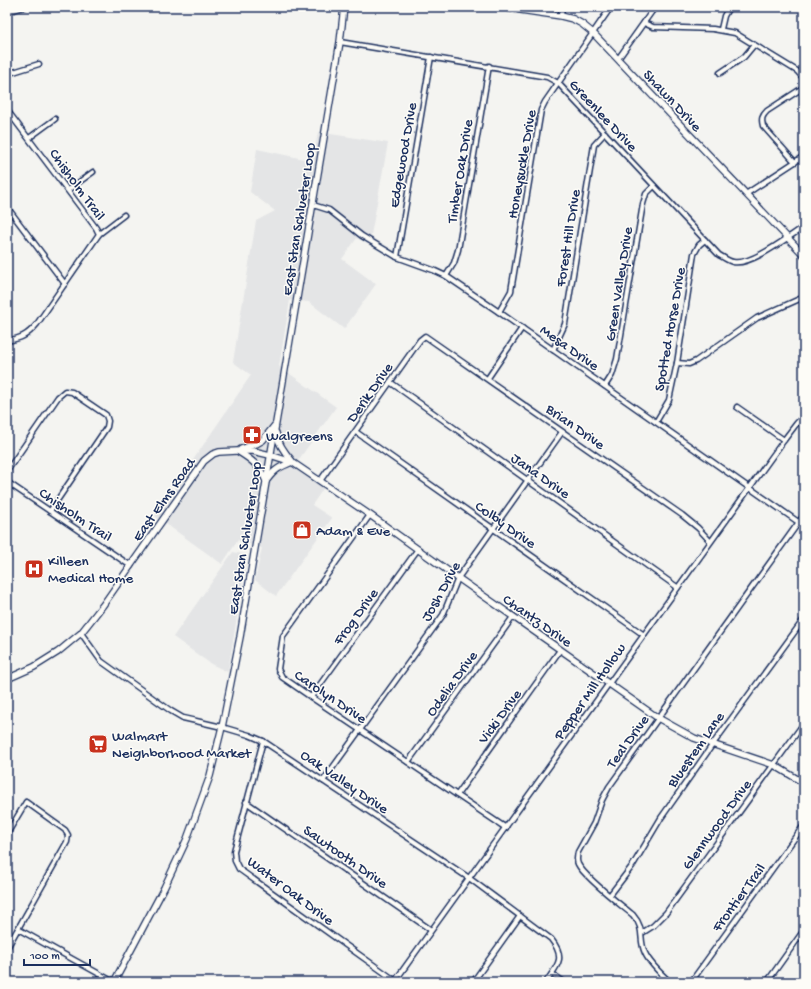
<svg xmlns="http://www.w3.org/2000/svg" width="811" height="989" font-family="'Gochi Hand',sans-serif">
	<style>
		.built { fill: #e4e5e6 }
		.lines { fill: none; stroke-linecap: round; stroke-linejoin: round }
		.street-casing { stroke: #1b2f5e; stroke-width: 7 }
		.secondary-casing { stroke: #1b2f5e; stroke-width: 8 }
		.street { stroke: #fdfcf7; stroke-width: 4 }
		.secondary { stroke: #fdfcf7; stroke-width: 5.5 }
		.labels { text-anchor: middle; stroke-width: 3; stroke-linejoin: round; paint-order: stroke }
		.street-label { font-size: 15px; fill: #1b2f5e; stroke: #fdfcf7 }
		.poi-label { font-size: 15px; fill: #1b2f5e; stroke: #fdfcf7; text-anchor: start }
	</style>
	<rect width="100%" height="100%" fill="#f4f4f1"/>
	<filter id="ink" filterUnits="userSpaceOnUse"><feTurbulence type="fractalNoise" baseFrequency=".025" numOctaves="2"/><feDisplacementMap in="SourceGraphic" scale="8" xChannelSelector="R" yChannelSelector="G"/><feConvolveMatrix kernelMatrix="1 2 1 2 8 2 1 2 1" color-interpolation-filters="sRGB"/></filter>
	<g filter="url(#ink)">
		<!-- built -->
		<g class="built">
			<polygon points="318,132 388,143 371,235 368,244 357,238 342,259 376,284 344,329 309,302 290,300 279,366 336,407 297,462 327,483 312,505 332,518 276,596 255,580 262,548 238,540 222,564 155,516 251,375 233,362 256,221 275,211 250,192 257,149 313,161"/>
			<polygon points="233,552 247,555 228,672 211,664 173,637"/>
		</g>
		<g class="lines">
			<!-- street casing -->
			<g class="street-casing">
				<g id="street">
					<polyline points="7,12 24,7"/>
					<polyline points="561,16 562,7"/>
					<polyline points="644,23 653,27 713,29 735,33 797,71 804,79"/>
					<polyline points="721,29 724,16 729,7"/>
					<path d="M340 42 547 77 558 83 719 255C723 257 728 261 733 262 751 266 788 237 804 227"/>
					<polyline points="618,59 655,7"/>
					<polyline points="720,73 744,57 754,45"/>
					<polyline points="7,74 39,64"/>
					<path d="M7 110 96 228 99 234 37 324C27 336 21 338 7 341"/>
					<polyline points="29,138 55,119"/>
					<path d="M795 162 763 126C761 119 762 116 767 111L804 87"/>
					<polyline points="68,190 93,172"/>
					<polyline points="746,194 804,156"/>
					<polyline points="313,205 329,210 362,236 397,257 433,270 446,276 499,312 804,526"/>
					<polyline points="7,207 65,284"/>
					<polyline points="99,234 124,215"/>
					<polyline points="397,257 431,57"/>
					<polyline points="446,276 454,263 458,250 489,66"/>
					<polyline points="499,312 511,291 541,110 545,102 611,7"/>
					<polyline points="553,350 565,324 594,145 605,133"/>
					<polyline points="677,363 689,364 696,361 757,318 804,297"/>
					<polyline points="488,378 522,328"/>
					<polyline points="390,382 677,587"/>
					<polyline points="605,386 612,375 617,359 643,204 646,194 654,186"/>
					<polyline points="737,407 784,440"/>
					<polyline points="656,422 669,400 677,363 694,254 699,245 705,240"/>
					<polyline points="356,432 644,635"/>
					<polyline points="7,471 58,397 65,391 72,392 106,415 108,421 107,427 50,511"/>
					<polyline points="320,481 420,340 425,336 682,515 698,528 710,541"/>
					<polyline points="7,482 131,566"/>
					<polyline points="370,515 283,636 278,669 282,677 311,697 506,828"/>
					<path d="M81 633 101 661 171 711 183 718 222 727 249 735 263 741 469 878 551 939C566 958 558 965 546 982"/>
					<polyline points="311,697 418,549"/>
					<polyline points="263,741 234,851 235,861 239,869 396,981"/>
					<polyline points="408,762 513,617"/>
					<polyline points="323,781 443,615 458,578 562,432"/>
					<polyline points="457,795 560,650"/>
					<polyline points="246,802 431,930"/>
					<polyline points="7,834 26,802 65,830 68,835 67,842 7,948"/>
					<polyline points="610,895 633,865 661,818 713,744 804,619"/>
					<polyline points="18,929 114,982"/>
					<polyline points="642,933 653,926 666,913 804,723"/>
					<polyline points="552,974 564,982"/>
					<path d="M395 981C525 801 653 620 784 440L797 423 804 416"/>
					<polyline points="473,982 520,916"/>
					<path d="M670 982C661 974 650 964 645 953 638 938 646 930 633 915 621 905 584 877 578 864 576 860 577 856 578 852L594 823 602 800 609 787 804 515"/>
					<polyline points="691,982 804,825"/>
					<polyline points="767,982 804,930"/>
				</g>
			</g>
			<!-- secondary casing -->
			<g class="secondary-casing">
				<g id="secondary">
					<polyline points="500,7 561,16 573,19 582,24 593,33 804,255"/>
					<path d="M276 433C278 443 285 453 292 461"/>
					<polyline points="241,449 256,444 263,440 275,425"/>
					<path d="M239 452C252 460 260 466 266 481"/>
					<path d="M267 480C275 469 280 467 292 462"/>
					<polyline points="7,679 34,667 58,652 81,633 103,605 204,461 213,454 219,452 237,451 253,451 270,455 292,462 370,515 458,578 658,718 694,738 774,765 804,783"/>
					<polyline points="114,982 164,888 187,839 210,776 222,727 240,637 340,42 344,7"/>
				</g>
			</g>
			<!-- street -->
			<use href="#street" class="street"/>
			<!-- secondary -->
			<use href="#secondary" class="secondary"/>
		</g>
	</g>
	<!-- icons -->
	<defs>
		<g id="pharmacy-square" transform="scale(1)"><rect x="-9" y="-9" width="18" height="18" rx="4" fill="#c8321e" stroke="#fdfcf7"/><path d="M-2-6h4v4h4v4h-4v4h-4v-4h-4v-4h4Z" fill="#fff"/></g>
		<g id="shop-square" transform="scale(1)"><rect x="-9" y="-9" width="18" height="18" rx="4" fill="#c8321e" stroke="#fdfcf7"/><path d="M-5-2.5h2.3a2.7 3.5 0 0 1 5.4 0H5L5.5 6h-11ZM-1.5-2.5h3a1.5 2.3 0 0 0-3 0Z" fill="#fff"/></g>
		<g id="hospital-square" transform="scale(1)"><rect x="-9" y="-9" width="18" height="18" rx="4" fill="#c8321e" stroke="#fdfcf7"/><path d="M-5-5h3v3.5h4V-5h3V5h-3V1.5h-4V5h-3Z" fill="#fff"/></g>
		<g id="supermarket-square" transform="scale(1)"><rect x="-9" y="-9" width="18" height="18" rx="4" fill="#c8321e" stroke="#fdfcf7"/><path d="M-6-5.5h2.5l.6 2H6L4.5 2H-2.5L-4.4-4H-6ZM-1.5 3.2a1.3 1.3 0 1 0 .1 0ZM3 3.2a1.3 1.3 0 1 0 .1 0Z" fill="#fff"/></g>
	</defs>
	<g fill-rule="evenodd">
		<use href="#pharmacy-square" x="252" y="435"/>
		<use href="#shop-square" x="302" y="530"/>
		<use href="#hospital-square" x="34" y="569"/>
		<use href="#supermarket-square" x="98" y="744"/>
	</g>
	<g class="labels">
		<!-- street labels -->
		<g class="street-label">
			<text transform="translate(673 100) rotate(47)" y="5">Shawn Drive</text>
			<text transform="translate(604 115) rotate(47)" y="5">Greenlee Drive</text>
			<text transform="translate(402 155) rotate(-80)" y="5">Edgewood Drive</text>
			<text transform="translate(521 164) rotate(-80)" y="5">Honeysuckle Drive</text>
			<text transform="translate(459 171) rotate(-81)" y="5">Timber Oak Drive</text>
			<text transform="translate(78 184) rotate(54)" y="5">Chisholm Trail</text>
			<text transform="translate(298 219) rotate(-81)" y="5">East Stan Schlueter Loop</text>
			<text transform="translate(567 238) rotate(-81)" y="5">Forest Hill Drive</text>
			<text transform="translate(618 284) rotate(-81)" y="5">Green Valley Drive</text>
			<text transform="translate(669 329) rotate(-80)" y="5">Spotted Horse Drive</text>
			<text transform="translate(570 347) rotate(35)" y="5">Mesa Drive</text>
			<text transform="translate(369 392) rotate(-55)" y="5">Derik Drive</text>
			<text transform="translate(576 426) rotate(35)" y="5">Brian Drive</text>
			<text transform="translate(541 475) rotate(35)" y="5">Jana Drive</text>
			<text transform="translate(163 499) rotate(-55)" y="5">East Elms Road</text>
			<text transform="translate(76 514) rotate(34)" y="5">Chisholm Trail</text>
			<text transform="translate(506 524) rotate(35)" y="5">Colby Drive</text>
			<text transform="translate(244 538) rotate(-81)" y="5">East Stan Schlueter Loop</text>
			<text transform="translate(440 591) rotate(-61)" y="5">Josh Drive</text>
			<text transform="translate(355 616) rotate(-54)" y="5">Frog Drive</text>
			<text transform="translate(538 620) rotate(35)" y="5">Chantz Drive</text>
			<text transform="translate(451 683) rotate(-54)" y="5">Odelia Drive</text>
			<text transform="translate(589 691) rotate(-55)" y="5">Pepper Mill Hollow</text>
			<text transform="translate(331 696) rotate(34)" y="5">Carolyn Drive</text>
			<text transform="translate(499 716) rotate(-54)" y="5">Vicki Drive</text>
			<text transform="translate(627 741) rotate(-54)" y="5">Teal Drive</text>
			<text transform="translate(695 749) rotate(-55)" y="5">Bluestem Lane</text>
			<text transform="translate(345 781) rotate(34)" y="5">Oak Valley Drive</text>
			<text transform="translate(716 824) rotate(-54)" y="5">Glennwood Drive</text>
			<text transform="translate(346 856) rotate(35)" y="5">Sawtooth Drive</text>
			<text transform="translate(291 890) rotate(37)" y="5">Water Oak Drive</text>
			<text transform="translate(738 897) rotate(-54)" y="5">Frontier Trail</text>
		</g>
		<!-- poi labels -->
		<g class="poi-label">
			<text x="266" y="440">Walgreens</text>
			<text x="316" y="535">Adam &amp; Eve</text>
			<text x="48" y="565">Killeen<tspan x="48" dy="17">Medical Home</tspan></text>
			<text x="112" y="740">Walmart<tspan x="112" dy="17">Neighborhood Market</tspan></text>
		</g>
	</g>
	<!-- margin -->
	<rect width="811" height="989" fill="none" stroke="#fdfcf7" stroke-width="24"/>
	<rect x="12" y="12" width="787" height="965" fill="none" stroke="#1b2f5e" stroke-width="1.5" filter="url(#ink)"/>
	<!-- scale -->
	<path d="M24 959v6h66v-6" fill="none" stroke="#1b2f5e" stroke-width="2"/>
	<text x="30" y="959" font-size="12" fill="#1b2f5e" stroke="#fdfcf7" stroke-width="3" paint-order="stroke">100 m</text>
</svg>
